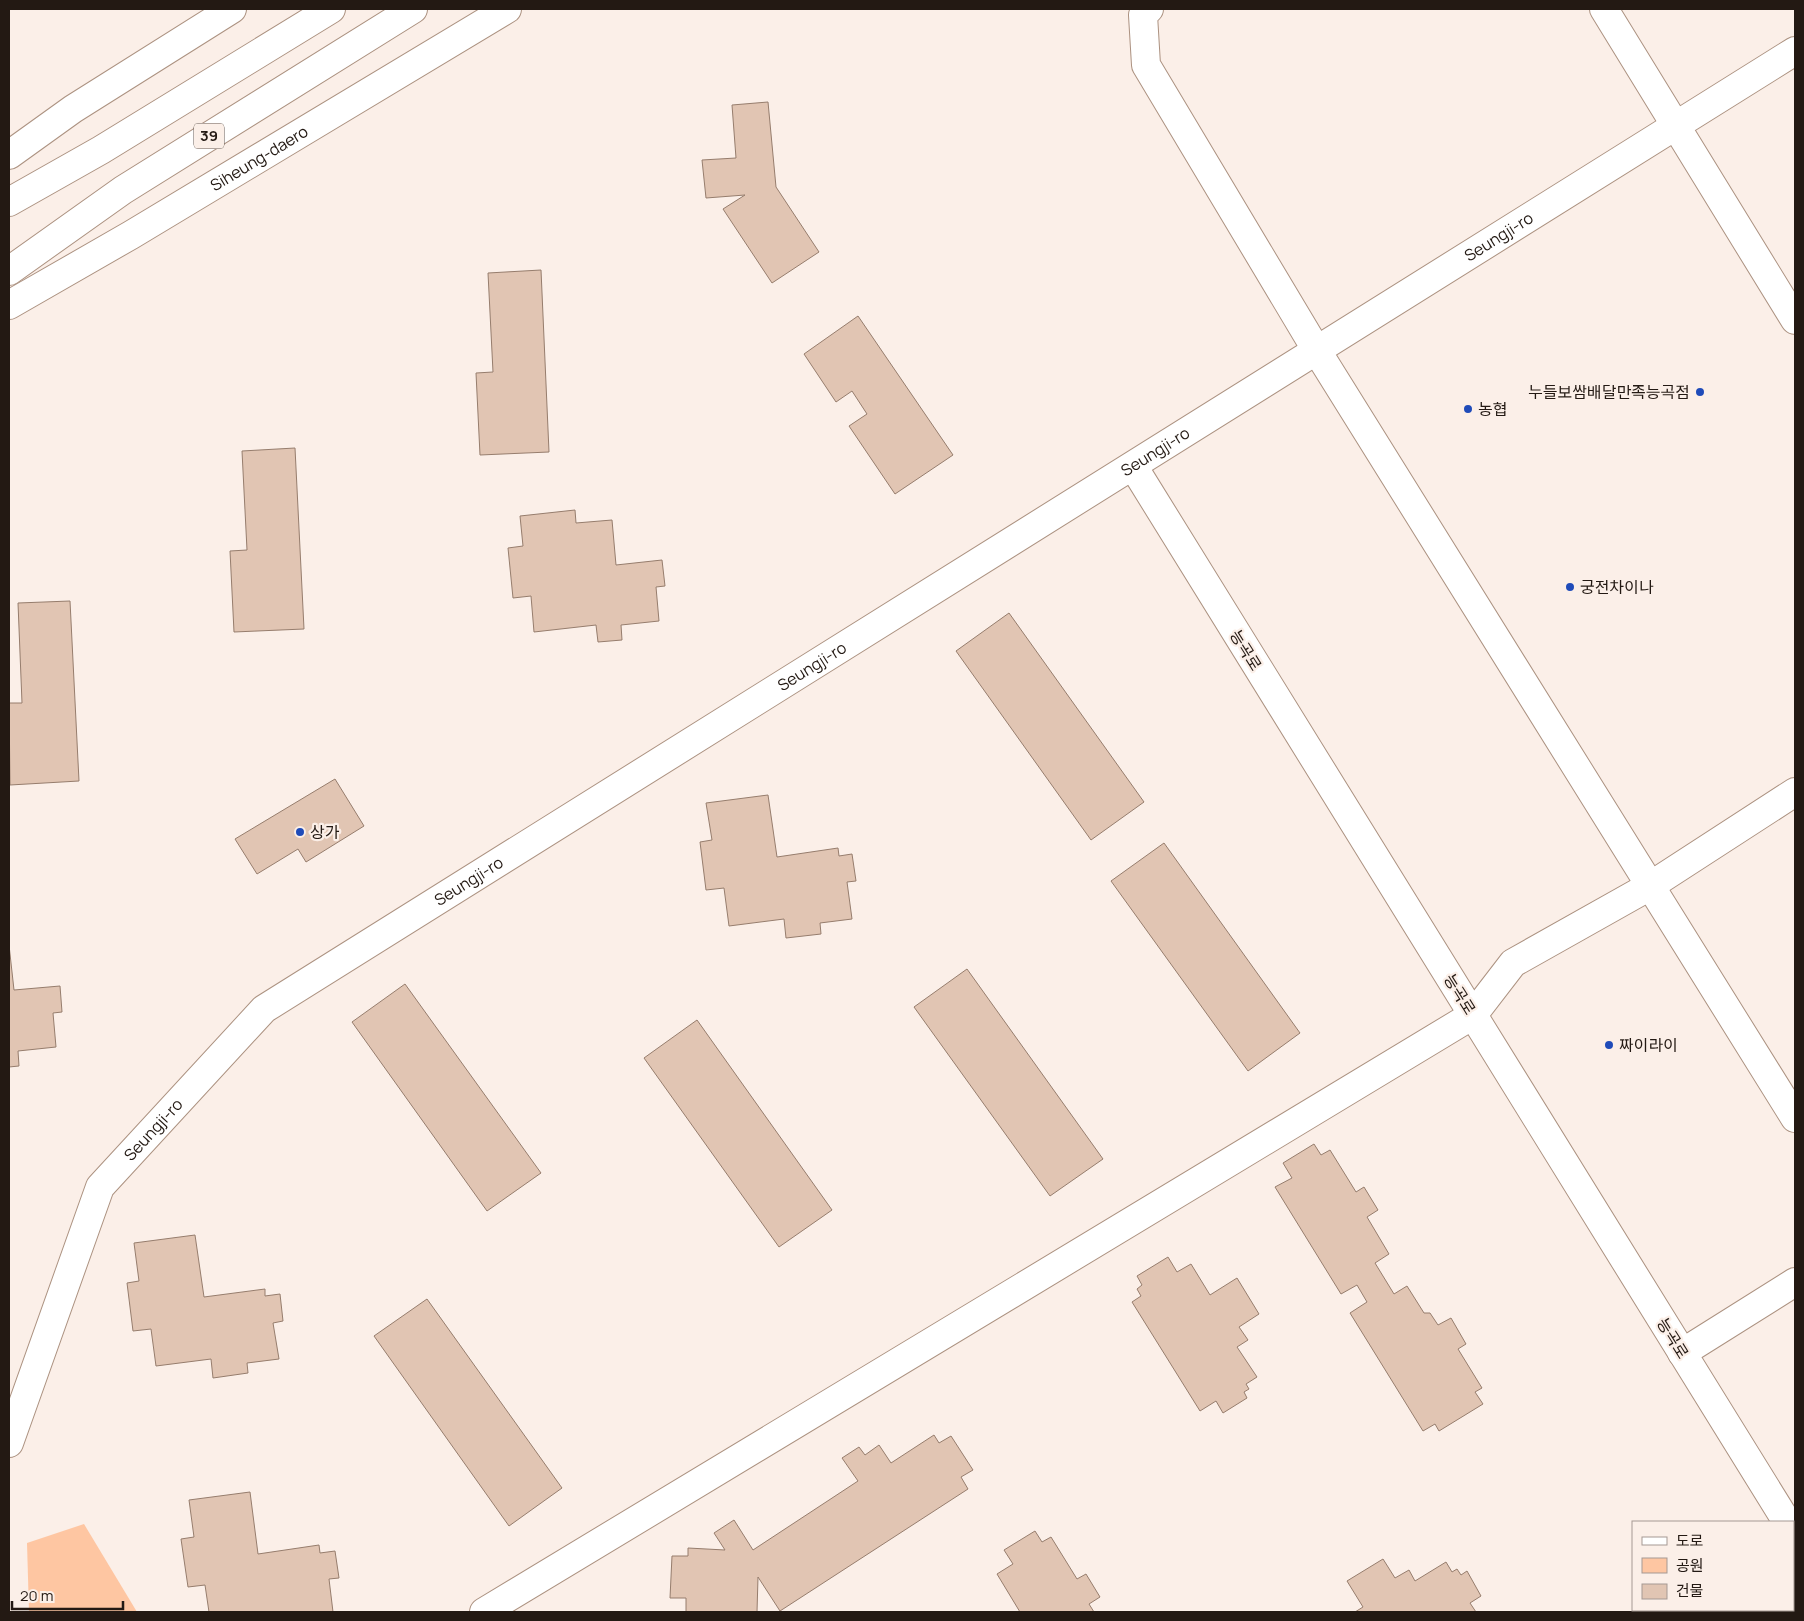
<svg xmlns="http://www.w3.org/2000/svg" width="1804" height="1621" font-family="Manrope,'Noto Sans KR',sans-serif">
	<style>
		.green { fill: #fec6a2 }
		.building { fill: #e1c5b3; stroke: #967d6d }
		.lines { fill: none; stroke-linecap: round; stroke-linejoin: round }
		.street-casing { stroke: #ac9281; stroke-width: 30 }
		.secondary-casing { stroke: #ac9281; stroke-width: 30 }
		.primary-casing { stroke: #ac9281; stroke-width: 30 }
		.street { stroke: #fff; stroke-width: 28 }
		.secondary { stroke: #fff; stroke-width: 28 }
		.primary { stroke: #fff; stroke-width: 28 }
		.poi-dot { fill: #1f4bb9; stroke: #fbefe8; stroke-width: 2 }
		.labels { text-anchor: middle; stroke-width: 4.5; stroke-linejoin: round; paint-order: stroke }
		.shield { fill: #fbefe8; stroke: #645953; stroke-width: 1 }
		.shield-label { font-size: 15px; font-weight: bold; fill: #231913 }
		.street-label { font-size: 16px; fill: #231913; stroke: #fbefe8 }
		.poi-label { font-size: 16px; fill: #231913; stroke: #fbefe8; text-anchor: start }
	</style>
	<rect width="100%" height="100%" fill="#fbefe8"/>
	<!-- green -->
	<polygon class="green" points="84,1524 137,1612 29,1612 27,1543"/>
	<!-- building -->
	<g class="building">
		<polygon points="768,102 776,187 819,252 772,283 723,209 745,195 706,198 702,160 736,158 732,105"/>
		<polygon points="541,270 549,452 480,455 476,373 493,372 488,273"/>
		<polygon points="858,316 953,455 895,494 849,426 867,414 852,391 836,402 804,354"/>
		<polygon points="295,448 304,629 234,632 230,551 247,550 242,451"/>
		<polygon points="575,510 576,523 612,520 616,565 662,560 665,586 656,587 659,621 621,625 622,640 598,642 596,625 534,632 531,596 513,598 508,548 523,546 520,516"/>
		<polygon points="70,601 79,781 10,785 9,703 22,703 18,603"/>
		<polygon points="1009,613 1144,802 1091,840 956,651"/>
		<polygon points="335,779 364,826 306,862 298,849 257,874 235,839"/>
		<polygon points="768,795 777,857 838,848 839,856 852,854 856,881 847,882 852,919 820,923 821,934 786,938 784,919 729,926 724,888 706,890 700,842 712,840 706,803"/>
		<polygon points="1164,843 1300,1033 1248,1071 1111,881"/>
		<polygon points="9,945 14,990 60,986 62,1012 53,1013 56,1047 18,1051 19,1066 9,1067"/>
		<polygon points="967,969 1103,1159 1050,1196 914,1007"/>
		<polygon points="405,984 541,1173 487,1211 352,1022"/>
		<polygon points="697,1020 832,1210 779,1247 644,1058"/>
		<polygon points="1314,1144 1321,1155 1330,1150 1356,1192 1364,1187 1378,1210 1367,1217 1389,1254 1375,1263 1394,1294 1407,1286 1424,1313 1430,1313 1438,1325 1451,1318 1466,1344 1458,1349 1482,1388 1475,1392 1483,1404 1439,1431 1435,1424 1423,1431 1350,1313 1367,1302 1357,1285 1341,1294 1275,1187 1292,1178 1283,1163"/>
		<polygon points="195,1235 204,1297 265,1289 265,1296 280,1294 283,1321 273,1323 279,1359 247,1363 248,1373 213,1378 211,1359 156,1366 151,1329 133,1331 127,1283 139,1281 134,1243"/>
		<polygon points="1168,1257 1177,1272 1191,1264 1210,1295 1237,1278 1259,1314 1239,1327 1248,1340 1237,1347 1257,1377 1246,1384 1249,1389 1244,1392 1247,1398 1223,1413 1216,1401 1200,1411 1132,1302 1141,1296 1137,1289 1142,1285 1137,1276"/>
		<polygon points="427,1299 562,1488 509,1526 374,1336"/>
		<polygon points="934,1435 939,1443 951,1436 973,1470 961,1477 968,1489 780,1611 758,1577 757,1612 686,1612 686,1598 670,1598 672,1556 688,1556 688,1548 725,1550 714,1533 734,1520 753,1550 858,1481 842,1458 859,1447 865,1455 879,1445 891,1463"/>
		<polygon points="250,1492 258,1554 319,1545 320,1553 335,1551 339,1578 329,1579 333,1612 209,1612 205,1585 188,1587 181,1539 194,1537 189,1500"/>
		<polygon points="1035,1531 1042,1542 1051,1537 1077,1579 1086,1574 1100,1597 1089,1604 1094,1612 1020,1612 997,1574 1013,1564 1004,1550"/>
		<polygon points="1383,1559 1395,1578 1409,1570 1415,1581 1446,1562 1452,1572 1457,1569 1461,1575 1467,1571 1481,1596 1470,1603 1476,1612 1355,1612 1363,1607 1347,1581"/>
	</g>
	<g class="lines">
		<!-- street casing -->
		<g class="street-casing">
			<g id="street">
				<polyline points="1149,9 1143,15 1146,65 1317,351 1795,1118"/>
				<polyline points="1604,9 1795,320"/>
				<polyline points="1682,1353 1795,1282"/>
				<polyline points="484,1612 1473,1015 1513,963 1650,886 1795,792"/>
			</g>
		</g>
		<!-- secondary casing -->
		<g class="secondary-casing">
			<g id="secondary">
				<polyline points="1133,466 1787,1522"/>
				<path id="s1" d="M9 1443 100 1187 264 1009 1795 51"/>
			</g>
		</g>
		<!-- primary casing -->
		<g class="primary-casing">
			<g id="primary">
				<polyline points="9,155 73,109 232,9"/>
				<polyline points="9,202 101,150 331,9"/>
				<polyline points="9,271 123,190 413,9"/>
				<path id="s2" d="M9 305 131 235 507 9"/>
			</g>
		</g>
		<!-- street -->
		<use href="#street" class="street"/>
		<!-- secondary -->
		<use href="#secondary" class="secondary"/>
		<!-- primary -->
		<use href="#primary" class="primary"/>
	</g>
	<!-- markers -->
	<g class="poi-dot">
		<circle cx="1700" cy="392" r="5"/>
		<circle cx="1468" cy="409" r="5"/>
		<circle cx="1570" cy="587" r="5"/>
		<circle cx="300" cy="832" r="5"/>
		<circle cx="1609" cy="1045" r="5"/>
	</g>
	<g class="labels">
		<!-- shield labels -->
		<rect class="shield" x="194" y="123.5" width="30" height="25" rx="4"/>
		<g class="shield-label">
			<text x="209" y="141">39</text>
		</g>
		<!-- street labels -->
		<g class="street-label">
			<text dy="6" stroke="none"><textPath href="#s2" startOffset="290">Siheung-daero</textPath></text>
			<text dy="6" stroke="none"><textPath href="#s1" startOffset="1970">Seungji-ro</textPath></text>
			<text dy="6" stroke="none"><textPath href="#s1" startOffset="1565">Seungji-ro</textPath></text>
			<text transform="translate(1246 650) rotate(58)" y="6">능곡로</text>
			<text dy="6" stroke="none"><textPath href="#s1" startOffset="1160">Seungji-ro</textPath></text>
			<text dy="6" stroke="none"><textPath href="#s1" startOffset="755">Seungji-ro</textPath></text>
			<text transform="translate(1460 994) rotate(58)" y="6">능곡로</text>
			<text dy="6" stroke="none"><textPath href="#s1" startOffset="350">Seungji-ro</textPath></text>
			<text transform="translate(1673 1338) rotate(58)" y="6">능곡로</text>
		</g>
		<!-- poi labels -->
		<g class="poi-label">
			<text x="1690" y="398" text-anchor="end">누들보쌈배달만족능곡점</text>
			<text x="1478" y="415">농협</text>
			<text x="1580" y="593">궁전차이나</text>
			<text x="310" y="838">상가</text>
			<text x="1619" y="1051">짜이라이</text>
		</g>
	</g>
	<!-- border -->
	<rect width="1804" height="1621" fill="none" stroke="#231913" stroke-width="20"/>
	<!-- legend -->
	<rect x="1632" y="1521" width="162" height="90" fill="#fbefe8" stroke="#a59993"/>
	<rect x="1642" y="1537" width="25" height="8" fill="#ffffff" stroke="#a59993"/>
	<text x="1676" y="1546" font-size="15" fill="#231913">도로</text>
	<rect x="1642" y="1558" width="25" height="15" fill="#fec6a2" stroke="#a59993"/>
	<text x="1676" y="1571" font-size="15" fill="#231913">공원</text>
	<rect x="1642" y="1584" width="25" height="15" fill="#e1c5b3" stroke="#a59993"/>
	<text x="1676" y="1596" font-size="15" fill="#231913">건물</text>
	<!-- scale -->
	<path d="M12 1601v8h111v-8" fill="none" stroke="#231913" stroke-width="2.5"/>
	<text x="20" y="1601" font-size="15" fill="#231913" stroke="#fbefe8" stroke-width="4" paint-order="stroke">20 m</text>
</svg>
